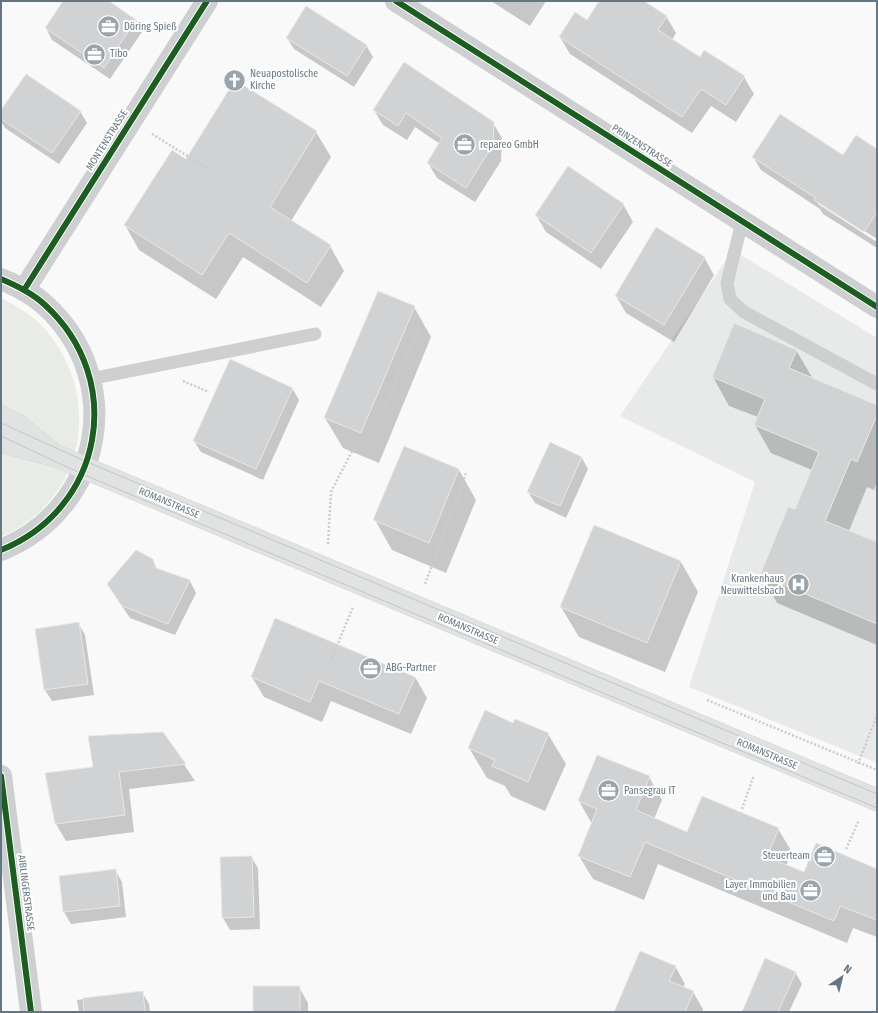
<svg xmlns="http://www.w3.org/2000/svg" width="878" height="1013" font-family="'Fira Sans Condensed',sans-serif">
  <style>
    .built { fill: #e8e9e9 }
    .green { fill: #e8ebe6 }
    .shadow { fill: #0003 }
    .building { fill: #d0d2d3; stroke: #e8e8e8 }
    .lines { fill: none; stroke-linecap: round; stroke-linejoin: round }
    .secondary-casing { stroke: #d5d6d7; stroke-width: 23 }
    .path { stroke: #cbcccd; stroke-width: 2.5; stroke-dasharray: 2 2; stroke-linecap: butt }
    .lane { stroke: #cecfd0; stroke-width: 13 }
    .street { stroke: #cecfd0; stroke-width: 22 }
    .secondary { stroke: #e1e2e2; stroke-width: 22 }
    .tram { stroke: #c3c5c6; stroke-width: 1 }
    .cycleway-casing { stroke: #fff; stroke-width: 8 }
    .cycleway { stroke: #1b5e20; stroke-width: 6 }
    .labels { text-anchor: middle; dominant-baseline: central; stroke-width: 4; stroke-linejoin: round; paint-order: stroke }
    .poi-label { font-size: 10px; fill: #657683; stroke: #fff; text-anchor: start }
    .street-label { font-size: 10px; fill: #657683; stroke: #fff }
  </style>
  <rect width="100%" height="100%" fill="#f9f9f9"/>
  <path class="built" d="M733,250L877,338V763L689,687L755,482L620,416Z"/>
  <path class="green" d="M1,298C15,305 29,313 41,325C89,374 94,458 43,508C31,521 17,529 1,537Z"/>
  <g class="shadow">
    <path d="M64,1H107L136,20L142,32L110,79L52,40L46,28Z"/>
    <path d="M491,1H546L530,26Z"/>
    <path d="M600,1H642L666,16L676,33L672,40L700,58L744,77L754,94L736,122L711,106L692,133L570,54L560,37L588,21Z"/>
    <path d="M287,38L366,45L373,57L354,87L294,49Z"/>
    <path d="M404,64L493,123L502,138L501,161L475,202L437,178L428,163L440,144L415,127L407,140L383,125L374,110Z"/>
    <path d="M235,82L316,132L331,157L291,221L330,246L344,271L321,307L243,257L216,299L139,250L125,225L186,161Z"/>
    <path d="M80,111L87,123L59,164L5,128L1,121V112Z"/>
    <path d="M877,150V239L818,201V204L877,242V248L823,214L820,209L761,170L753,157L843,156Z"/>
    <path d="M623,204L633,222L601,269L546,232L536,215Z"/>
    <path d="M704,257L714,275L674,342L626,313L616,296Z"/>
    <path d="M414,307L431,337L379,463L343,448L325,418Z"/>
    <path d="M796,350L813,379L877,406V481L874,490L867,487L849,531L877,543V645L777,603L761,575L795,511L812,470L771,453L755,425L758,417L729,406L713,377Z"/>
    <path d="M292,388L299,400L263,480L201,452L194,441Z"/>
    <path d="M550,444L582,458L588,469L566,518L535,503L528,492Z"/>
    <path d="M459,470L476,500L446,573L392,550L375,520Z"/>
    <path d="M152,559L158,570L190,581L196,593L175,635L130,618L115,596Z"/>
    <path d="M681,562L698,592L665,672L579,637L561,607Z"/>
    <path d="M78,623L85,635L94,695L52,701L45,690Z"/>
    <path d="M252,677H415L427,698L411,734L331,701L322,722L264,697Z"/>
    <path d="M514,724L548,734L566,764L545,811L511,796L505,786L487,778L469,748Z"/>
    <path d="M163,733L195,781L129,789L134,832L66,841L56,824L94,768Z"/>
    <path d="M649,777L662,800L654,819L687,834L778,829L792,852L786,866L804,873L877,872V937L853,928L847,943L658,864L644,900L593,879L579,856L592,824L579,801Z"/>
    <path d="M251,857L258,868L260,929L230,930L223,918Z"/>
    <path d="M115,870L122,882L126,917L71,924L64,912L60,877Z"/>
    <path d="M675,966L685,984L683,988L693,992L703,1009L702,1012H615Z"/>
    <path d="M795,972L802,984L789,1012H743Z"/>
    <path d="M299,987L308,1003V1012H254Z"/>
    <path d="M142,992L149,1004L150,1012H79L77,1000Z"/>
  </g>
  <g class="building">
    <path d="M63,1H109L136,20L104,68L45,28Z"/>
    <path d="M599,1H644L667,16L658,30L700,57L704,50L745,76L726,105L701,89L682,117L559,37L575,12L587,20Z"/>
    <path d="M306,6L367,45L347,76L286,38Z"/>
    <path d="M404,62L494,122L493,145L466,188L427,163L442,138L406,113L398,126L373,110Z"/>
    <path d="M26,74L81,111L52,153L1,119V110Z"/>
    <path d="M235,80L317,131L270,207L331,245L307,283L229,233L202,275L124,225L172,150L186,159Z"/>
    <path d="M780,114L843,155L856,135L877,149V212L864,232L814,200L816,198L752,157Z"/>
    <path d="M568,166L624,204L591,253L535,215Z"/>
    <path d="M656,227L705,257L664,325L615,296Z"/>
    <path d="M378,291L415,306L361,433L324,418Z"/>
    <path d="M734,323L797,350L789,368L877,405V415L857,462L851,459L825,521L877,542V624L760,575L788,507L795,509L819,452L754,425L765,399L712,377Z"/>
    <path d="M230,359L293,388L256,469L193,441Z"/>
    <path d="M550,442L582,457L560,506L527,492Z"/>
    <path d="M404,446L459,469L429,543L373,520Z"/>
    <path d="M594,525L681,561L647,643L560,607Z"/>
    <path d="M136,550L153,559L156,568L190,580L168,624L122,606L107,584Z"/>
    <path d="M275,618L415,677L399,714L319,681L310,702L251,677Z"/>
    <path d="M79,622L88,684L44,690L35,629Z"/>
    <path d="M485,710L513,723L515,719L549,733L528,782L492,766L495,760L468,748Z"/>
    <path d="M163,732L186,764L119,772L125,815L55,824L45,773L93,767L88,736Z"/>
    <path d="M597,755L650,776L636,810L687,832L702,796L779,828L767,857L804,872L816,843L877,869V920L840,906L834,921L645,842L630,877L578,856L597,809L578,801Z"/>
    <path d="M252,856L254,917L222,918L220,857Z"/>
    <path d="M116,869L120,906L63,912L59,876Z"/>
    <path d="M640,951L676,966L669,981L694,991L685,1012H614Z"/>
    <path d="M765,958L796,972L778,1012H742Z"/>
    <rect x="253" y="986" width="47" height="26"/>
    <path d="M143,991L145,1012H84L83,998Z"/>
  </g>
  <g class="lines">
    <defs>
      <g id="secondary">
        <path d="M1,417L17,425L48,450"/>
        <path d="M1,441L59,457L85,468L877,800"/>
      </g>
    </defs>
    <use href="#secondary" class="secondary-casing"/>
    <g class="path">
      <path d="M152,134L210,170"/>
      <path d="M183,381L209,392"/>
      <path d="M328,544L331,492L351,453L376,427L418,330"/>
      <path d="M425,584L466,473"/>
      <path d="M329,665L353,607"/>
      <path d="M707,700L877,770"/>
      <path d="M858,764L877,715"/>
      <path d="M742,809L754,775"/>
      <path d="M846,849L859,820"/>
    </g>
    <g class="lane">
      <path d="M742,222L727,283L730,299L744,312L877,384"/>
      <path d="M90,379L315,334"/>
    </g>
    <g class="street">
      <path d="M396,1L877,307"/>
      <path d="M1,279C17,286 32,293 45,305C127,380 103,509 1,550"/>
      <path d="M24,290L207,1"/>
      <path d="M1,776L31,1012"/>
    </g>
    <use href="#secondary" class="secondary"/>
    <g class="tram">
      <path d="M1,423L87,462L877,794"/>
      <path d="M1,436L82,474L877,808"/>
    </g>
    <defs>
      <g id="cycleway">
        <path d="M396,1L877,307"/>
        <path d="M1,279C17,286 32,293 45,305C127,380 103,509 1,550"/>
        <path d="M24,290L207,1"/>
        <path d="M1,776L31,1012"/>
      </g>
    </defs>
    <use href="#cycleway" class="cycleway-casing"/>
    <use href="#cycleway" class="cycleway"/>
  </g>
  <defs>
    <symbol id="office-disc" viewBox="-11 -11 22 22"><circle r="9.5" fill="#99a4ac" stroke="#fff"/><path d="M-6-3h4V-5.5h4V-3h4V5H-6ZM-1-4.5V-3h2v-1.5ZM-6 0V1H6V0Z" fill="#fff"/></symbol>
    <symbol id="church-disc" viewBox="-11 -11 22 22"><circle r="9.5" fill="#99a4ac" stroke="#fff"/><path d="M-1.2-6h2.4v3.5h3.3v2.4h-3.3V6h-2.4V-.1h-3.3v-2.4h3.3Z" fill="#fff"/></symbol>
    <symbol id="hospital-disc" viewBox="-11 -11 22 22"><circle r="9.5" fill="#99a4ac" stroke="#fff"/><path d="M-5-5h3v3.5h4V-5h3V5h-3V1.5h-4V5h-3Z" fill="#fff"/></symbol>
  </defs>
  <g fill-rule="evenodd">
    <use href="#office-disc" x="96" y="14" width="25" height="25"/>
    <use href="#office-disc" x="82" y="42" width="25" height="25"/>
    <use href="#church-disc" x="222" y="68" width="25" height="25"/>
    <use href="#office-disc" x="452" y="132" width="25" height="25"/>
    <use href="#hospital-disc" x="786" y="572" width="25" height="25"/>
    <use href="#office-disc" x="358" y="656" width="25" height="25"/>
    <use href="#office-disc" x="596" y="778" width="25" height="25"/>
    <use href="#office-disc" x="812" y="844" width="25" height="25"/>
    <use href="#office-disc" x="798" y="878" width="25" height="25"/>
  </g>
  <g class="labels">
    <g class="poi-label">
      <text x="124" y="27">Döring Spieß</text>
      <text x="110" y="54">Tibo</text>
      <text x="250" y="74">Neuapostolische<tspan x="250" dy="12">Kirche</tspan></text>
      <text x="480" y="145">repareo GmbH</text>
      <text x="784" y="579" text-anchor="end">Krankenhaus<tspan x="784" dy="12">Neuwittelsbach</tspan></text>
      <text x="386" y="668">ABG-Partner</text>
      <text x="624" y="791">Pansegrau IT</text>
      <text x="810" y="856" text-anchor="end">Steuerteam</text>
      <text x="796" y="885" text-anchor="end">Layer Immobilien<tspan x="796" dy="12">und Bau</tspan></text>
    </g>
    <g class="street-label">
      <text transform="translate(107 140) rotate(-58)">MONTENSTRASSE</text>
      <text transform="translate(642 146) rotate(33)">PRINZENSTRASSE</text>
      <text transform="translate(169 503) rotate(23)">ROMANSTRASSE</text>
      <text transform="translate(468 629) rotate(23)">ROMANSTRASSE</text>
      <text transform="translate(767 754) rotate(23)">ROMANSTRASSE</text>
      <text transform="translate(26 893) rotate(83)">AIBLINGERSTRASSE</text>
    </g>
  </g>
  <rect width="878" height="1013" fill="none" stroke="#657683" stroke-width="4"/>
  <g transform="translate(842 977) rotate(35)" stroke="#ffffff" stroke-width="3" paint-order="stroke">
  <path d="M0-3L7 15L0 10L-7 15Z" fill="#657683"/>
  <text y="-6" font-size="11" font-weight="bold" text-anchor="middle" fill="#657683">N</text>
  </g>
</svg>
